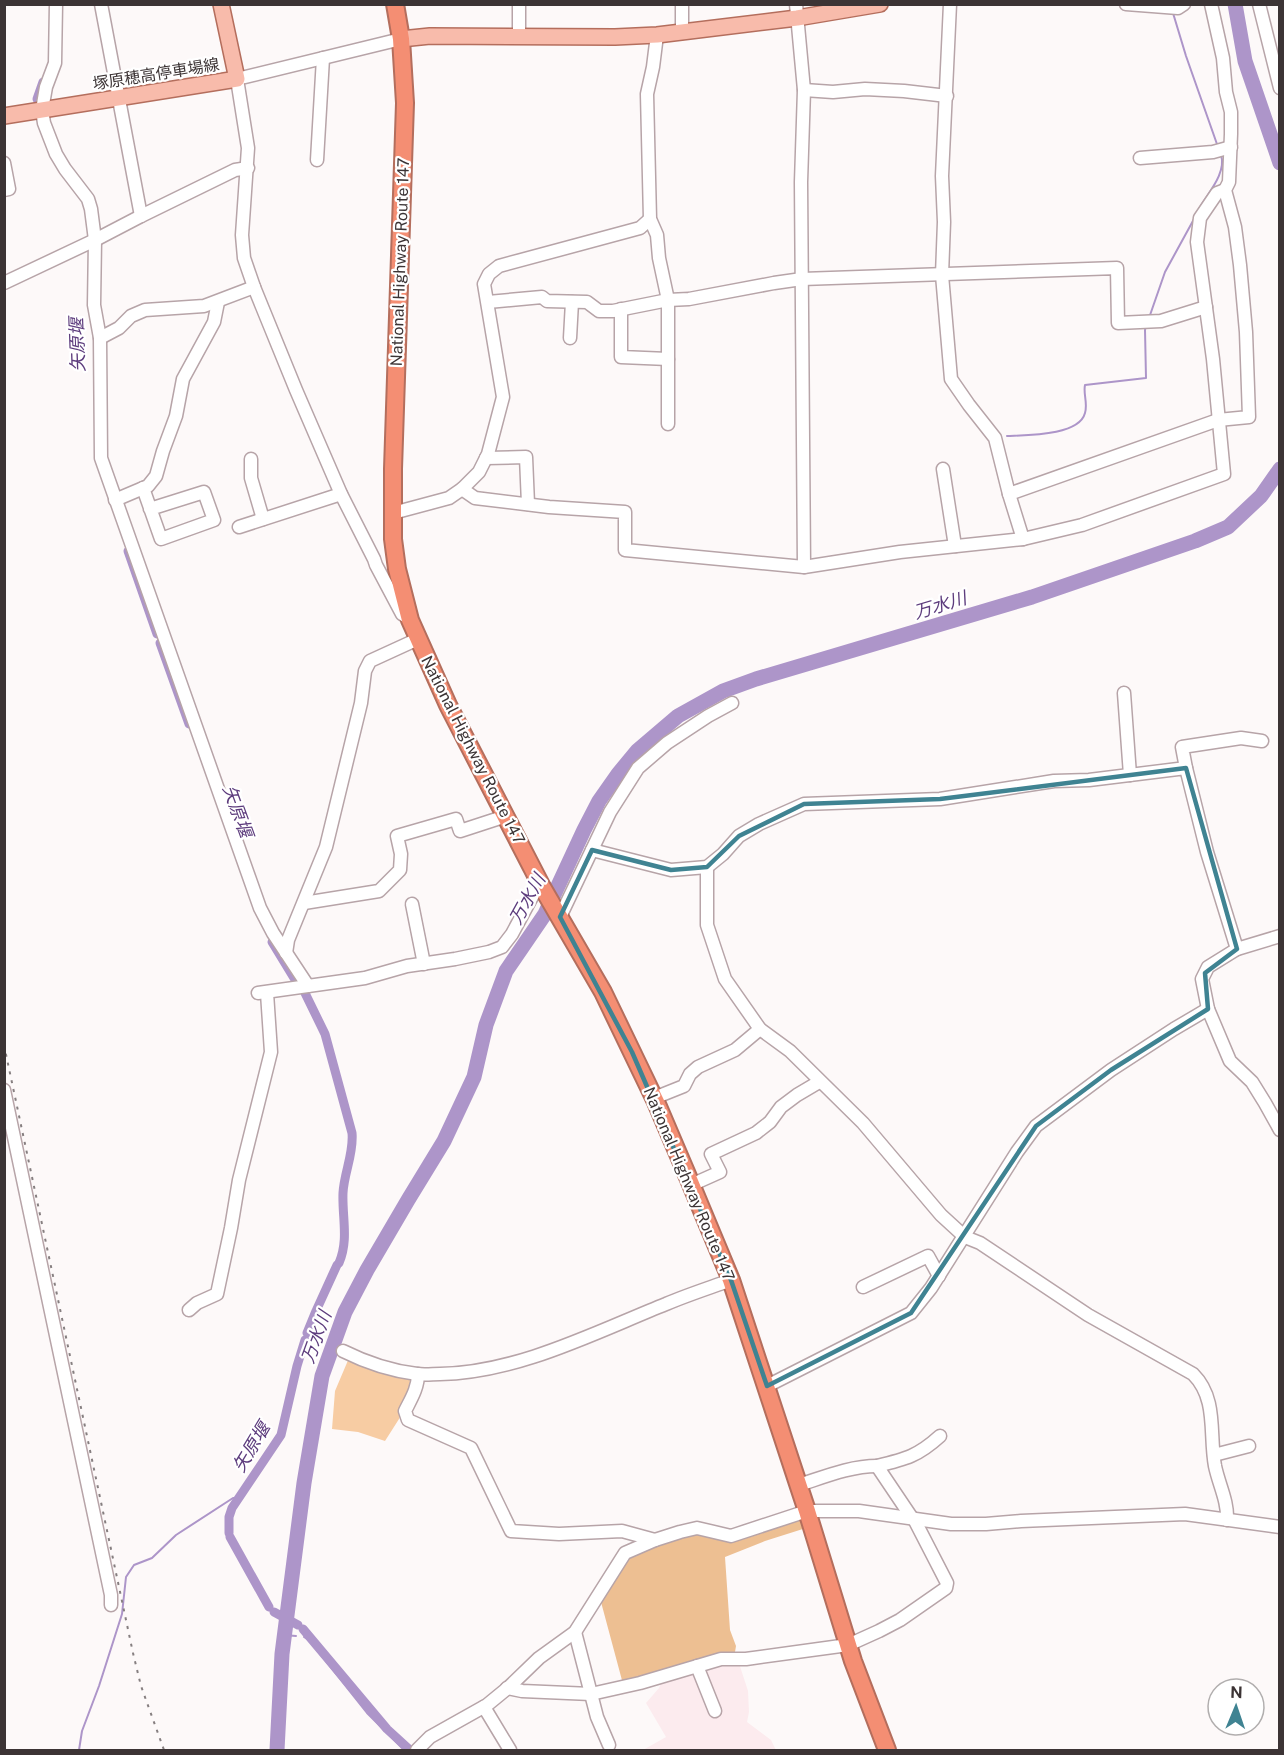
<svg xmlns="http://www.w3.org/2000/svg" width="1284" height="1755" font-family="'Public Sans','Noto Sans JP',sans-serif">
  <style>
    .built { fill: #fcebee }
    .green { fill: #f7cca3 }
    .forest { fill: #edbf92 }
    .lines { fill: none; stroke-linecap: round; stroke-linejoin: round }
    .stream { stroke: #ad95c9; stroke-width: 2 }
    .canal { stroke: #ad95c9; stroke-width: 9 }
    .river { stroke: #ad95c9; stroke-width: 15 }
    .minor-casing { stroke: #b7a4a8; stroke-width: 15 }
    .major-casing { stroke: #b46e5d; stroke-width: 18 }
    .highway-casing { stroke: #b46e5d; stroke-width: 20 }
    .minor { stroke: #fff; stroke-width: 12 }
    .major { stroke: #f8bbab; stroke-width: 15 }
    .highway { stroke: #f48e73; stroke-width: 16 }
    .rail { stroke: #867f80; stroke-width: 2; stroke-dasharray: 3 6; stroke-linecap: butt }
    .marked { fill: none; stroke: #3f8392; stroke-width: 4.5; stroke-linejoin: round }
    .labels { text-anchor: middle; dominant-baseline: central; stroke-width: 4.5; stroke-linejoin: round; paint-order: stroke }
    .street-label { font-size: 16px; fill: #3c3435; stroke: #fff }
    .water-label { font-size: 18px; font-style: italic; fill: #5d3c7d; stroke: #fff }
  </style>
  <rect width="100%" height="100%" fill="#fdf9f9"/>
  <path class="built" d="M737,1657L748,1691L749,1712L747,1722L771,1740L776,1750H643L666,1737L646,1703L659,1688L662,1680Z"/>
  <path class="green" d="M349,1358L415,1379L399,1419L385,1441L358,1432L332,1429L335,1391Z"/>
  <path class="forest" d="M802,1517L806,1528L765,1541L725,1557L730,1630L736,1646L735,1652L623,1684L601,1602L629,1556L656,1543L698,1531L733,1539Z"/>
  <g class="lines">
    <g class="stream">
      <path d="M1173,13L1186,56L1218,147"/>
      <path d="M1199,209C1207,194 1227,173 1221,155"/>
      <path d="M1149,318L1165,272L1194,219"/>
      <path d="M1007,436C1026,435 1079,436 1085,413C1088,403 1083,394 1085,385L1146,378L1145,330L1146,326"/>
      <path d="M284,1635L296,1636"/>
      <path d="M304,1637L309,1640L367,1713L404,1750"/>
      <path d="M79,1750L82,1731L99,1686L122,1614L126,1577L134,1565L152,1558L176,1535L233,1498H240"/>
    </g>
    <g class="canal">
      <path d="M37,99L43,82"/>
      <path d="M128,551L157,634"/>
      <path d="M160,643L189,724"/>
      <path d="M272,942L297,983"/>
      <path d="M305,993L325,1034L352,1133C354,1153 344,1173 343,1193C342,1217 349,1240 339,1263"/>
      <path d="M307,1333L316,1311L337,1265"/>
      <path d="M229,1533V1517L232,1508L281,1435L297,1366L305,1340"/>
      <path d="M230,1537L269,1607"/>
      <path d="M274,1612L298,1625"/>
      <path d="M303,1629L387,1729L410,1750"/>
    </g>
    <g class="river">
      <path d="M1235,4L1245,61L1280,163"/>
      <path d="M277,1750L282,1654L304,1483L322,1376L345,1312L367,1270L408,1200L444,1141L474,1077L486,1025L506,971L545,914L584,830L599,801L618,774L637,751L678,716L723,691L756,679L1032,597L1195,541L1228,527L1261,496L1280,469"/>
    </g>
    <defs>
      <g id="minor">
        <path d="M56,4L55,63L46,87L42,110L44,123L56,154L65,169L88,199L91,209L95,240L94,305L100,338L101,458L260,908L273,933L308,986"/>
        <path d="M101,4L141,216"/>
        <path d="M519,4V36"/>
        <path d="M796,4L804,90L801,182L804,567"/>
        <path d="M950,4L942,176L944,222L942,275L951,379L969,405L995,438L1009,494L1023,539"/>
        <path d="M1126,4L1178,8L1184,4"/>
        <path d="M1259,4L1280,88"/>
        <path d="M682,33V4"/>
        <path d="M657,35L653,67L647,94L650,219L657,235L659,258L668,300V424"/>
        <path d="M401,39L237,79L248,148L242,235L244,258L254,287L296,390L341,494L374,559L376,565L402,614L408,618"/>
        <path d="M804,90L833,92L865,89L904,91L947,96"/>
        <path d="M1140,158L1213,152L1231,147"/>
        <path d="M317,160L323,58"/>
        <path d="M4,163L9,189L4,190"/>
        <path d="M4,283L95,240L141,216L235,170L248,168"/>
        <path d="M488,302L542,297L547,301L587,302L599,311H613L668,300L689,299L774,283L802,279L1117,268L1118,323L1161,321L1206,307"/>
        <path d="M621,309V357L668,359"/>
        <path d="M100,338L119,328L131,316L145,310L204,306L254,287"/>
        <path d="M570,338L572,302"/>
        <path d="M486,458L526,457L528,504"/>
        <path d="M251,459V478L263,519"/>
        <path d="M943,469L955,546"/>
        <path d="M143,488L161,539L214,520L204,492L150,509"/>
        <path d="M462,489L475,498L549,507L625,512V550L804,567L900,552L1023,539L1082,525L1224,474L1213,359L1197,242L1200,218L1217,193L1225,190"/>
        <path d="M1009,494L1218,420L1249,417L1246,332L1240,265L1235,227L1225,190L1229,182L1231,134V112L1226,92L1223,58L1211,4"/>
        <path d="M115,500L148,486L156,476L163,451L176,416L183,379L214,322L218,302"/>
        <path d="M393,513L449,498L462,489L479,472L488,454L503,397L484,284L489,274L499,266L640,228L650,219"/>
        <path d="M239,527L341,494"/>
        <path d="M1124,693L1130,775"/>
        <path d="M1186,768L1182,747L1241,738L1262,741"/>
        <path d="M592,850L671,870L707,867L723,854L739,836L759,824L804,804L940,799L1054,781L1089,780L1186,768L1207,852L1237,949"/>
        <path d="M707,867V925L725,979L760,1029L790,1051L863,1123L941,1215L965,1237L980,1243L1088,1315L1193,1374C1218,1399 1209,1434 1215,1466C1219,1485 1228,1501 1227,1520"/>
        <path d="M304,903L379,891L400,870L401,854L397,836L456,819L460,831L506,816"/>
        <path d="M412,904L424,964"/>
        <path d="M560,917L610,812L638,768L667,743L708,716L732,703"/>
        <path d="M1280,936L1237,949L1208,967L1202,979L1208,1009L1230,1061L1252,1082L1265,1103L1280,1130"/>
        <path d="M286,953L288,940L326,847L361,703L365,671L370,661L418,639"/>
        <path d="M258,993L365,978L407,966L455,959L489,952L502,947L512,934L540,882"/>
        <path d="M4,1090L111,1595V1605"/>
        <path d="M654,1098L684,1086L690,1074L698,1067L735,1050L760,1029"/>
        <path d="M691,1185L720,1172L711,1154L756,1133L770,1122L781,1107L797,1095L819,1082"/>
        <path d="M863,1287L928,1256L939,1276"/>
        <path d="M189,1310L197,1303L217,1294L231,1228L239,1180L271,1052L267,993"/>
        <path d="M343,1351C365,1362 392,1371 417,1374C424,1375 433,1374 440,1374C517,1373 596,1332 666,1304C687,1295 709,1288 731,1280"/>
        <path d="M418,1374C418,1388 411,1399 405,1411L408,1420L471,1448L511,1531L559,1534L622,1531L655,1540"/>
        <path d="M767,1386L911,1313L931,1288L1017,1152L1036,1126L1111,1070L1174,1029L1208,1009"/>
        <path d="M1214,1455L1249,1446"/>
        <path d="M799,1485C824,1477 850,1466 877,1466"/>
        <path d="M912,1518L877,1466C906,1459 918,1456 940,1436"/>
        <path d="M575,1632L597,1717L609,1745"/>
        <path d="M697,1666L715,1711"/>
        <path d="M507,1688L522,1691L591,1694L640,1683L721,1659H746L848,1645L879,1631L900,1620L946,1588L947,1583L914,1519"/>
        <path d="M484,1707L510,1750"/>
        <path d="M417,1750L430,1737L487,1705L509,1687L539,1658L575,1632L625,1553L655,1540L680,1532L697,1528L731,1536L807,1511H859L951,1524H986L1021,1521L1185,1514L1280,1527"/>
      </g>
      <g id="major">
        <path d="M401,39L430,36L615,37L657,35L797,18L880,4"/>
        <path d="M4,116L237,79L221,4"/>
      </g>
      <path id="highway" d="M395,4L401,39L405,103L393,469V539L397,569L410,620L448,705L542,887L603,992L656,1102L688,1177L731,1280L807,1511L853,1661L887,1750"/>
    </defs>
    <use href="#minor" class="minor-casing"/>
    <use href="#major" class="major-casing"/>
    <use href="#highway" class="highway-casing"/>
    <use href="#minor" class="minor"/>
    <use href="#major" class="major"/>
    <use href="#highway" class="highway"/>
    <path class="rail" d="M4,1045L133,1653L141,1686L164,1750"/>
  </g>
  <path class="marked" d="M1186,768L1237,949L1205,973L1208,1009L1111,1070L1036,1126L911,1313L767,1386L731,1280L632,1052L560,917L592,850L671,870L707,867L739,836L804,804L940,799Z"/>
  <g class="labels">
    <g class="street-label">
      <text transform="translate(156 74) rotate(-9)">塚原穂高停車場線</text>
      <text transform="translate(400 262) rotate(-88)">National Highway Route 147</text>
      <text transform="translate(473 750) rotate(63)">National Highway Route 147</text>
      <text transform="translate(689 1184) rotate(67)">National Highway Route 147</text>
    </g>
    <g class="water-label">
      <text transform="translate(77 345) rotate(-92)">矢原堰</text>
      <text transform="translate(940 605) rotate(-17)">万水川</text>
      <text transform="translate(238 811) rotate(70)">矢原堰</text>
      <text transform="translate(527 899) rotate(-61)">万水川</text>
      <text transform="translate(316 1337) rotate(-70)">万水川</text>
      <text transform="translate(251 1447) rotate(-59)">矢原堰</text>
    </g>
  </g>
  <rect width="1284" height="1755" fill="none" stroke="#3c3435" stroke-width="12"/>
  <g transform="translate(1236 1707) rotate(2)"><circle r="28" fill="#ffffff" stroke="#b1aeae" stroke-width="1.5"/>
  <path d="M0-4.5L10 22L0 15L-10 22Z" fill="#3f8392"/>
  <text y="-9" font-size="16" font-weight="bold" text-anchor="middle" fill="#3c3435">N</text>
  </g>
</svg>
